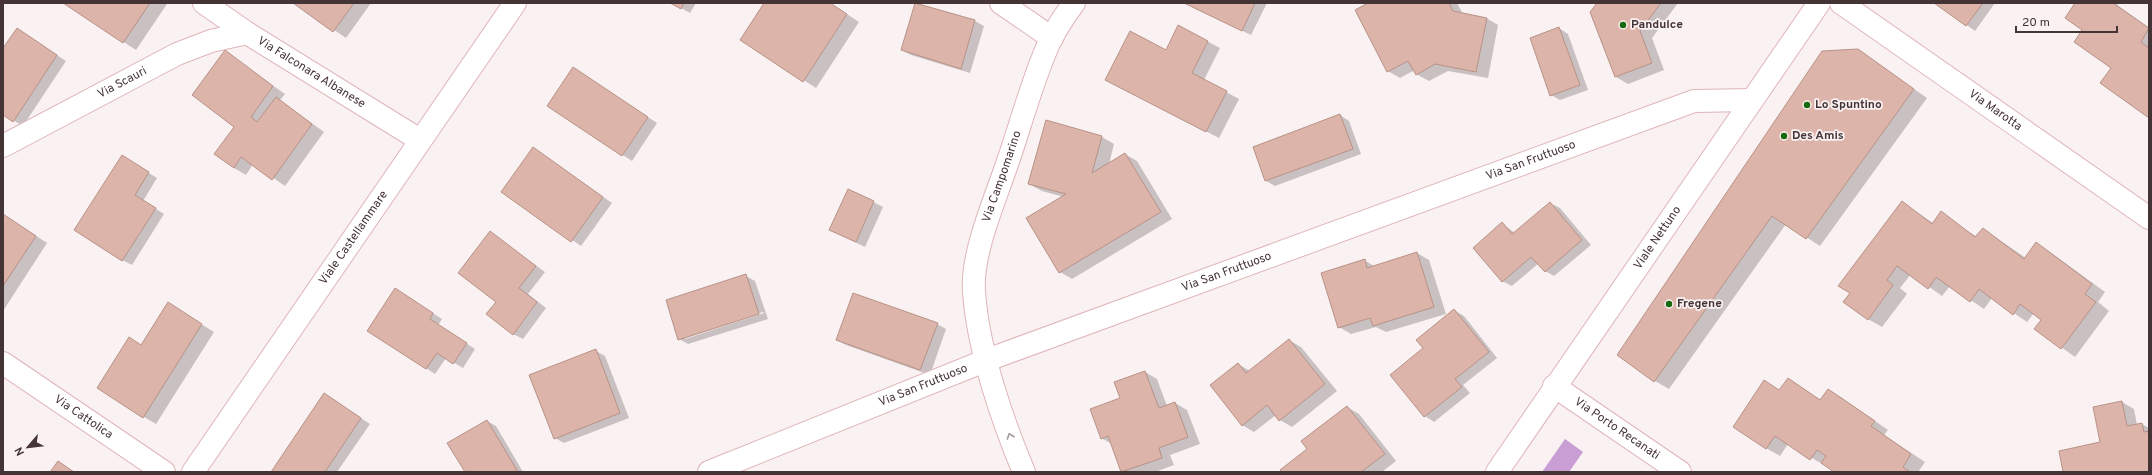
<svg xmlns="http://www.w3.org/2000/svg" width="2152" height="475" font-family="Overpass,sans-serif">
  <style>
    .water { fill: #c89ed5 }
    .shadow { fill: #0003; fill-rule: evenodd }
    .building { fill: #dcb4a9; stroke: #b89287 }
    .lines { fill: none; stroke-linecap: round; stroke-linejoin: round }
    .street-casing { stroke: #dfb5ba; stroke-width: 24 }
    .street { stroke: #fff; stroke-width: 22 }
    .oneway { stroke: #a29a9a }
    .poi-dot { fill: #17690d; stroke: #faf1f2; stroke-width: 1.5 }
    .labels { text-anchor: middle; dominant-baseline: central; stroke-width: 3.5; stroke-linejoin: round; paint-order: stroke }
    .poi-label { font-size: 12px; font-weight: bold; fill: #453436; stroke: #faf1f2; text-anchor: start }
    .street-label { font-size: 12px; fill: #453436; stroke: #faf1f2 }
  </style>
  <rect width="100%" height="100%" fill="#faf1f2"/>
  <path class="water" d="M1565,439L1583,452L1569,472H1542Z"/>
  <g class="shadow">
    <path d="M64,3H166L167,4L136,50Z"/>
    <path d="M294,3H371L346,38Z"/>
    <path d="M672,3H696L690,13Z"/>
    <path d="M766,3H830L859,22L816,88L741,40Z"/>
    <path d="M916,3L975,21L984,26L970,73L911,55L902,50Z"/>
    <path d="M1185,3H1267L1251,35Z"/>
    <path d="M1370,3H1457L1463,14L1486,18L1498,25L1488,78L1448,71L1429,81L1416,74L1415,70L1400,78L1388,71Z"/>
    <path d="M1598,3H1678L1652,38L1664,70L1628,84L1616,77L1591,12Z"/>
    <path d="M1936,3H1995L1975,31Z"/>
    <path d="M2077,3H2119L2117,5L2149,28V116L2084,30Z"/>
    <path d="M1178,26L1220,48L1204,80L1239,99L1219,138L1119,86L1166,51Z"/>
    <path d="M1559,28L1568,34L1588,90L1560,100L1551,95Z"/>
    <path d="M17,29L66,61L23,126L3,114V50Z"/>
    <path d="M1858,50L1927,98L1820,246L1786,224L1669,389L1655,381L1618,354Z"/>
    <path d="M225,52L285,94L280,100L324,132L285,186L253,164L246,175L234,168L235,126Z"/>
    <path d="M573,68L657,123L632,161L548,106Z"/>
    <path d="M1340,115L1349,121L1361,154L1275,186L1266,181L1254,147Z"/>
    <path d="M1046,122L1102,137L1114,144L1109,164L1125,154L1137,161L1172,219L1072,279L1060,272L1064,197L1042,191L1029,184Z"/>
    <path d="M533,148L612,203L581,246L502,191Z"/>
    <path d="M131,162L157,178L143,201L164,214L132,265L122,260Z"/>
    <path d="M849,190L883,207L865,247L830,230Z"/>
    <path d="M1902,202L1933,223L1941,213L1977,237L1983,229L2026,258L2037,244L2050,252L2105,292L2098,302L2109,311L2075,357L2036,329L2043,319L2034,313L2027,322L1992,298L1984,309L1950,286L1942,296L1911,274L1900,288L1907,294L1882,327L1868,319L1851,293Z"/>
    <path d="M1550,203L1560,208L1591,245L1554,276L1545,271L1539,263L1512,286L1502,281L1503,224L1515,233Z"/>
    <path d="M3,214L47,243L3,311Z"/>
    <path d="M490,232L545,272L528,294L546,308L523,339L513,334L498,302Z"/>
    <path d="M1417,253L1429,260L1446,314L1386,332L1376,327L1351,334L1339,327L1364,260L1374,266Z"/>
    <path d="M746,276L755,281L768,319L688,344L679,339ZM763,312L764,313L685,339V337Z"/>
    <path d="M405,295L442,319L438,325L475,349L463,368L446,358L435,374L426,368Z"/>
    <path d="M180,311L214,332L156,424L144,417Z"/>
    <path d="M1455,311L1464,316L1497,358L1463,385L1470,393L1434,422L1425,416L1392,375L1424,348Z"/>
    <path d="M937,324L946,329L930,375L846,345L837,340Z"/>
    <path d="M1289,340L1301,347L1337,391L1292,427L1280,420L1276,415L1254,432L1242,425L1238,364L1250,371Z"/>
    <path d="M596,351L605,356L629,418L564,443L555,438Z"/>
    <path d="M1145,372L1157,379L1167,406L1175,403L1187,410L1200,444L1170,455L1174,465L1155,472H1123L1112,444L1101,438L1121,398Z"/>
    <path d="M1788,379L1821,400L1828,390L1842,398L1888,430L1884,435L1925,462L1918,472H1836L1788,444L1780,456L1766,448L1780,391Z"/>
    <path d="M333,400L370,424L337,472H273Z"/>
    <path d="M2122,402L2134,409L2137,425L2142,424L2149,428V472H2064L2101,443Z"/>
    <path d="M1347,407L1359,414L1396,461L1382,472H1283L1308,450Z"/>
    <path d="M487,421L496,426L523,472H466Z"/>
  </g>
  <g class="building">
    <path d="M63,3H150L123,43Z"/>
    <path d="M293,3H354L333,32Z"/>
    <path d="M670,3H684L681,9Z"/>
    <path d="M764,3H830L847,14L803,82L740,40Z"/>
    <path d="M915,3L975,20L961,69L901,50Z"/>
    <path d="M1184,3H1255L1242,31Z"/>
    <path d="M1368,3H1449L1453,11L1487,18L1476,72L1435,64L1416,75L1408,61L1387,72L1355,10Z"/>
    <path d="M1597,3H1661L1640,31L1652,63L1615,77L1590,12Z"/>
    <path d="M1934,3H1983L1966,26Z"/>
    <path d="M2075,3H2113L2149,28L2141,42L2149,48V118L2100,83L2111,68L2074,42L2082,30L2065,18Z"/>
    <path d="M1178,25L1208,41L1192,73L1227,91L1206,132L1105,80L1130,31L1166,50Z"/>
    <path d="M1559,27L1580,85L1550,96L1530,38Z"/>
    <path d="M17,28L57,55L13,122L3,115V48Z"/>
    <path d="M1858,49L1914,89L1806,239L1772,216L1654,382L1617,355L1822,51Z"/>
    <path d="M225,50L273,86L251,117L257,122L276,97L312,124L272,180L241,157L234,168L214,154L234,127L192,95Z"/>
    <path d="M573,67L648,117L622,156L547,106Z"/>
    <path d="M1340,114L1353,149L1265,181L1253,147Z"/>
    <path d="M1046,120L1102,136L1092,173L1125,153L1161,212L1059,273L1026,218L1066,194L1028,184Z"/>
    <path d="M533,147L603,197L571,242L501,192Z"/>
    <path d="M122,155L149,172L135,195L156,208L122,261L74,230Z"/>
    <path d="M848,189L874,201L856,242L829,230Z"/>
    <path d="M1902,201L1932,224L1941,211L1975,237L1983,228L2024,259L2036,242L2092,284L2085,294L2096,302L2061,349L2034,329L2041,320L2020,304L2013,315L1979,289L1970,302L1936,277L1928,289L1897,266L1887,280L1893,285L1868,320L1843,302L1850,293L1838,286Z"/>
    <path d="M1550,202L1582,240L1545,272L1531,257L1502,282L1473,248L1502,222L1512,234Z"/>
    <path d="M3,214L36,236L3,286Z"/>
    <path d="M490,231L536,266L519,288L537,302L513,335L486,314L496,302L458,273Z"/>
    <path d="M1417,252L1434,307L1373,326L1370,318L1338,328L1321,273L1365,259L1367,268Z"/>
    <path d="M746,274L759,314L678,340L666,300Z"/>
    <path d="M395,288L433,313L430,319L467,343L453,364L437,353L426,369L367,331Z"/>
    <path d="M853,293L938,323L920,370L836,340Z"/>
    <path d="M168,302L202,324L143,418L97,388L129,337L141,345Z"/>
    <path d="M1454,309L1489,352L1455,379L1462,387L1424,417L1390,375L1423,348L1416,340Z"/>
    <path d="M1289,339L1325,384L1279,421L1267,405L1242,426L1210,385L1238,363L1246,373Z"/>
    <path d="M596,349L620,413L554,439L529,375Z"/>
    <path d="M1145,371L1159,408L1175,402L1188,437L1159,448L1162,458L1121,472L1108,436L1101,439L1090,409L1120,398L1114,382Z"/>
    <path d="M1788,378L1820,400L1828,389L1875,421L1871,426L1911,454L1903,467L1910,472H1834L1821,463L1826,456L1817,450L1810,460L1775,436L1766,449L1733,427L1764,380L1779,390Z"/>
    <path d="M324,393L361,418L325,472H271Z"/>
    <path d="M2122,401L2127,426L2142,423L2144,432L2149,431V472H2063L2059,451L2100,442L2093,407Z"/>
    <path d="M1347,406L1385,454L1361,472H1282L1280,470L1307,449L1301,441Z"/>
    <path d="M487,420L518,472H465L447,443Z"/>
    <path d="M58,461L74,472H50Z"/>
  </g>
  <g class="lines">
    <defs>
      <g id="street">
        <path id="s1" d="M204,3L247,33L420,140"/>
        <path d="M1001,3L1052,38"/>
        <path id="s2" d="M1841,3L2149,218"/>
        <path id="s3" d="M3,146L177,54L211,41L247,33"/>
        <path id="s4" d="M3,363L164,472"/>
        <path id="s5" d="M1554,386L1680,472"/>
        <path id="s6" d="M193,472L515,3"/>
        <path id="s7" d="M709,472L987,360L1694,101L1752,100"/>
        <path id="s8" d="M1024,472C1002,420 978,349 974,292C971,255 994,202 1006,167C1019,130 1029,92 1044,55C1051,36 1062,19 1074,3"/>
        <path id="s9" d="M1497,472L1819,3"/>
      </g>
    </defs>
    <use href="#street" class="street-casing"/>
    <use href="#street" class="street"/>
  </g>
  <defs><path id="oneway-chevron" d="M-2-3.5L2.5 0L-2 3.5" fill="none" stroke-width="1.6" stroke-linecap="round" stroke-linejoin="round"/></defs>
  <use class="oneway" href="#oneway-chevron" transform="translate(1010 436) rotate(-109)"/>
  <g class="poi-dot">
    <circle cx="1623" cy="25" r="4"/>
    <circle cx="1807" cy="105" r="4"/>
    <circle cx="1784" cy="136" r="4"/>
    <circle cx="1669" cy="304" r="4"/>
  </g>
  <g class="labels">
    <g class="poi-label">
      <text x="1631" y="25">Pandulce</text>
      <text x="1815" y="105">Lo Spuntino</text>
      <text x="1792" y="136">Des Amis</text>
      <text x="1677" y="304">Fregene</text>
    </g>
    <g class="street-label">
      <text stroke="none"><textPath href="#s1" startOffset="128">Via Falconara Albanese</textPath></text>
      <text stroke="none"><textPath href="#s3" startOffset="135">Via Scauri</textPath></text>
      <text stroke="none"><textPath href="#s2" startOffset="188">Via Marotta</textPath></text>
      <text stroke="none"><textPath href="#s7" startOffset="879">Via San Fruttuoso</textPath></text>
      <text stroke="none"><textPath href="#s8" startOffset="307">Via Campomarino</textPath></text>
      <text stroke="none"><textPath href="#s6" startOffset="284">Viale Castellammare</textPath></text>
      <text stroke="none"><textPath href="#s9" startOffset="284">Viale Nettuno</textPath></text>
      <text stroke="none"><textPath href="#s7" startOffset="555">Via San Fruttuoso</textPath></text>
      <text stroke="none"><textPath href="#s7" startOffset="231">Via San Fruttuoso</textPath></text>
      <text stroke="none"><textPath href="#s4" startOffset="97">Via Cattolica</textPath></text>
      <text stroke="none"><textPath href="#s5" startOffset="76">Via Porto Recanati</textPath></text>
    </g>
  </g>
  <rect width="2152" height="475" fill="none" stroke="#453436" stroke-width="8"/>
  <g transform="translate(28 447) rotate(242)" stroke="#faf1f2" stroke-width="3" paint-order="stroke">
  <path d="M0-3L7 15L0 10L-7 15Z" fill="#453436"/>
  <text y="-6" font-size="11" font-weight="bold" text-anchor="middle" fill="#453436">N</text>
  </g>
  <path d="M2016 26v6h101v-6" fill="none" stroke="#453436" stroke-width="2"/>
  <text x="2022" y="26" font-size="12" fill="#453436" stroke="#faf1f2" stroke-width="3" paint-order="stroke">20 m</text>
</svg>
